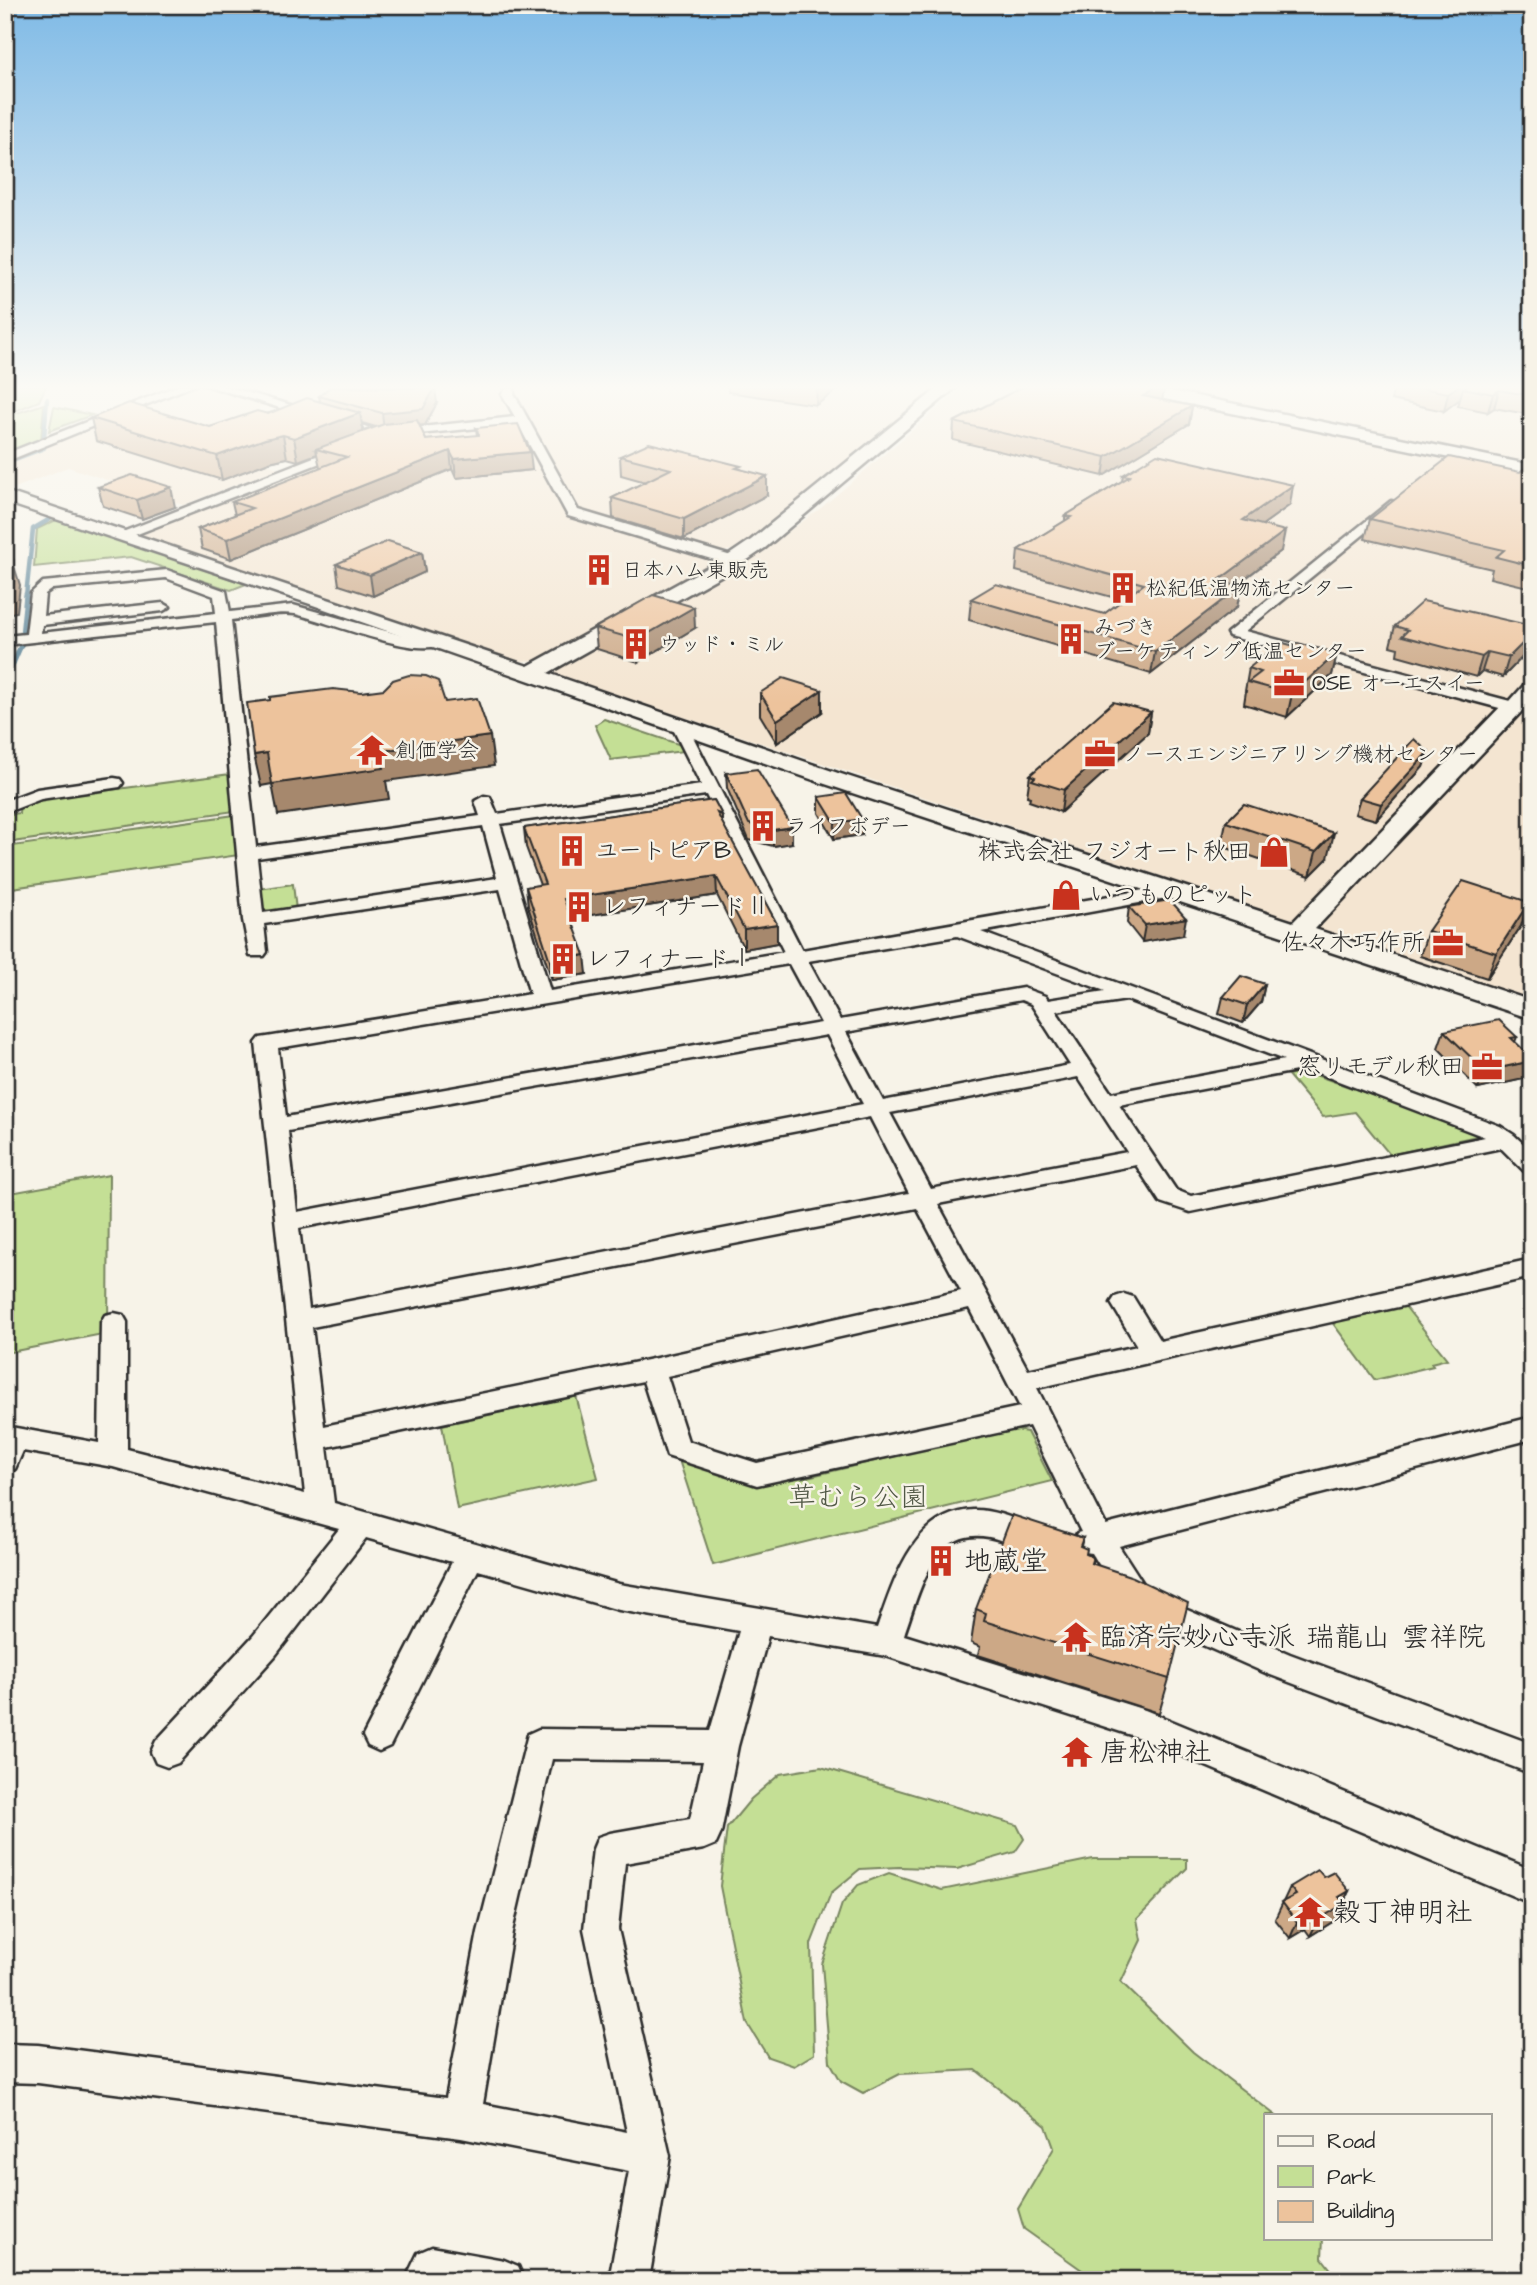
<svg xmlns="http://www.w3.org/2000/svg" width="1537" height="2285" font-family="'Architects Daughter','Klee One',sans-serif">
  <style>
    .built { fill: #f4e5d1 }
    .green { fill: #c4df95; stroke: #788560; stroke-width: 2 }
    .lines { fill: none; stroke-linecap: round; stroke-linejoin: round }
    .stream-far1 { stroke: #5f8699; stroke-width: 4.5 }
    .stream { stroke: #5f8699; stroke-width: 5 }
    .street-casing { stroke: #2b2b2b; stroke-width: 5 }
    .secondary-casing { stroke: #2b2b2b; stroke-width: 5 }
    .street { fill: #f7f3e8; fill-rule: evenodd }
    .secondary { fill: #f7f3e8; fill-rule: evenodd }
    .wall { fill: #cca886; stroke: #2b2b2b; stroke-width: 2; fill-rule: evenodd }
    .shaded-wall { fill: #a6886d; stroke: #2b2b2b; stroke-width: 2 }
    .building { fill: #edc39c; stroke: #2b2b2b; stroke-width: 2 }
    .labels { text-anchor: middle; dominant-baseline: central; stroke-width: 5; stroke-linejoin: round; paint-order: stroke }
    .far-poi-label { font-size: 21px; fill: #2b2b2b; stroke: #f7f3e8; text-anchor: start }
    .poi-label { font-size: 24px; fill: #2b2b2b; stroke: #f7f3e8; text-anchor: start }
    .near-park-label { font-size: 28px; fill: #515846; stroke: #f7f3e8 }
    .near-poi-label { font-size: 28px; fill: #2b2b2b; stroke: #f7f3e8; text-anchor: start }
  </style>
  <rect width="100%" height="100%" fill="#f7f3e8"/>
  <filter id="ink" filterUnits="userSpaceOnUse"><feTurbulence type="fractalNoise" baseFrequency=".0143" numOctaves="2"/><feDisplacementMap in="SourceGraphic" scale="14" xChannelSelector="R" yChannelSelector="G"/><feConvolveMatrix kernelMatrix="1 2 1 2 8 2 1 2 1" color-interpolation-filters="sRGB"/></filter>
  <g filter="url(#ink)">
    <g class="built">
      <path d="M300,384H397L497,390L511,416L504,420L383,433L279,400Z"/>
      <path d="M528,384H942L749,541L733,550L716,552L580,513L513,394L514,391Z"/>
      <path d="M967,384H1102L1532,474V1000L555,674L558,668L751,559L821,508Z"/>
      <path d="M1140,384H1501L1532,391V466Z"/>
      <path d="M192,387H211L269,404L187,440L279,468L183,505L68,467L5,492V461Z"/>
      <path d="M516,424L520,426L565,513L571,517L718,562L540,660L516,661L139,536V533L345,450L431,431Z"/>
    </g>
    <g class="green">
      <path d="M5,384H47L39,401L5,415Z"/>
      <path d="M44,404L41,442L5,456V417Z"/>
      <path d="M54,407L92,415L49,431Z"/>
      <path d="M58,519L246,584L231,590L131,557L34,567L37,529Z"/>
      <path d="M604,719L681,745L684,751L611,760L595,725Z"/>
      <path d="M231,774L235,811L5,843V815L19,813L20,805L42,799Z"/>
      <path d="M235,815L239,855L5,889V847Z"/>
      <path d="M293,884L296,910L276,913L262,909L259,889Z"/>
      <path d="M1304,1071L1466,1128L1477,1136L1390,1155L1355,1112L1323,1117L1288,1075Z"/>
      <path d="M109,1175L108,1333L5,1353V1194Z"/>
      <path d="M1404,1305L1447,1359L1431,1363L1433,1366L1375,1380L1332,1322Z"/>
      <path d="M576,1396L598,1478L457,1509L442,1425Z"/>
      <path d="M1010,1429L1027,1432L1052,1481L713,1565L679,1460L754,1484L807,1477Z"/>
      <path d="M821,1767L1017,1825L1024,1839L1015,1852L957,1869L899,1867L860,1869L831,1893L811,1944L814,2054L794,2066L768,2057L747,2023L720,1886L727,1828L751,1799L780,1774Z"/>
      <path d="M1093,1859H1187V1868L1137,1919L1141,1940L1121,1982L1193,2052L1275,2115H1266V2238H1323L1322,2258L1339,2280H1096L1024,2229L1018,2209L1054,2148L1046,2126L976,2070L900,2074L863,2093L841,2081L830,2062L822,1964L842,1904L858,1885L889,1873L942,1890Z"/>
    </g>
    <g class="lines">
      <g class="stream-far1">
        <path d="M44,437L47,399"/>
        <path d="M5,463L44,448"/>
        <path d="M26,596L33,529L50,519"/>
      </g>
      <g class="stream">
        <path d="M22,635L26,594"/>
        <path d="M5,682L22,643"/>
        <path d="M5,719L11,727L5,772"/>
      </g>
      <defs>
        <g id="street">
          <path d="M182,384H197L5,462V454Z"/>
          <path d="M202,384H218L388,433L393,430L515,417L502,394L506,389H514V394L578,510L738,558L740,561L738,564H728L568,516L518,424L389,437L384,440Z"/>
          <path d="M347,444L351,445V451L127,538H117L115,535Z"/>
          <path d="M1391,501L1396,502V508L1245,631L1510,701L1526,683L1532,681V696L1519,710H1507L1229,636L1227,633Z"/>
          <path d="M5,559L12,560V566L5,567Z"/>
          <path d="M167,570L226,591L230,612L293,605L411,638H437L444,642C424,662 324,620 295,614C276,611 250,618 231,620L256,847L480,816L475,801L484,796L490,797L497,814L701,785L671,725L679,720L687,725L802,950L1172,885L1179,887L1181,891L1172,897L981,932L1500,1126L1514,1135L1532,1152V1174L1524,1171L1501,1148L1190,1212L1160,1202L1136,1165L938,1204L1028,1370L1137,1346L1111,1303L1115,1297L1124,1294L1133,1297L1160,1341L1532,1259V1277L1037,1388L1106,1525L1532,1417V1439L1119,1546L1150,1594L1290,1654L1532,1744V1774L1268,1674L1128,1612L1092,1553L1077,1551L1073,1542L1077,1533L1081,1532L1029,1426L757,1485L667,1456L643,1381L327,1447L334,1503L619,1584L877,1628C894,1581 913,1513 973,1510C997,1509 1025,1524 1046,1531L1050,1540L1046,1549C1030,1554 1016,1545 1000,1540C935,1518 921,1588 904,1635L1145,1710L1532,1870V1904L1140,1738L886,1656L768,1636L738,1746L721,1833L716,1844L704,1849L625,1863L618,1929L670,2156L649,2280H609L629,2171L461,2138L38,2083L5,2082V2044L38,2045L446,2098L478,1932L528,1734L539,1729L710,1731L739,1631L619,1610L478,1570L390,1746L379,1751L368,1746L363,1736L452,1562L366,1538L275,1656L178,1763L167,1767L156,1763L151,1752L156,1741L253,1636L339,1529L113,1467L23,1451L15,1469L5,1472V1426L99,1443L101,1322L105,1315L114,1313L123,1315L127,1322V1449L305,1494L256,1043L260,1038L267,1037L530,994L500,889L264,924L267,952L264,956H250L243,920L216,622L5,645V636L26,634L31,593L43,582ZM166,578L214,596L216,613L41,633L42,625L163,611L170,607L163,603L43,616L45,594L52,589ZM706,795L784,952L550,991L500,824ZM483,826L497,878L263,913L257,858ZM957,936L1105,991L1048,1000L1045,996L1023,988L840,1020L808,961ZM789,964L821,1023L286,1117L278,1048ZM1021,1000L1031,1004L1070,1065L883,1101L846,1032ZM1127,1000L1284,1060L1111,1093L1056,1011ZM827,1035L863,1104L297,1212L288,1131ZM1307,1069L1485,1137L1191,1196L1176,1190L1119,1105ZM1078,1077L1127,1152L931,1189L890,1113ZM870,1117L909,1193L309,1309L299,1228ZM917,1208L961,1291L652,1359L324,1426L312,1327ZM969,1308L1020,1407L757,1463L688,1441L667,1376ZM552,1759L703,1761L690,1819L610,1833L598,1837L593,1849L584,1929L627,2132L483,2104L512,1932Z"/>
          <path d="M114,778L120,779L123,783L120,787L41,799L5,813V801L37,789Z"/>
          <path d="M432,2247L504,2260L518,2266L524,2280H405L418,2253Z"/>
        </g>
        <g id="secondary">
          <path d="M943,384H960L765,548L740,565L548,673L838,773L1293,922L1505,702H1521L1524,707L1521,712L1315,929L1532,1001V1019L822,783L310,604L5,502V491L528,666L726,557L751,540Z"/>
          <path d="M1108,384H1138L1532,465V475L1116,389Z"/>
        </g>
      </defs>
      <use href="#street" class="street-casing"/>
      <use href="#secondary" class="secondary-casing"/>
      <use href="#street" class="street"/>
      <use href="#secondary" class="secondary"/>
    </g>
    <g class="wall">
      <path d="M728,384H846L816,405L728,392Z"/>
      <path d="M1028,384H1192L1181,390L1164,387L1162,400L1192,406L1189,424L1103,476L953,440L954,422Z"/>
      <path d="M1395,384H1468V385L1532,384V415L1494,408L1488,412L1458,406L1460,399L1444,411L1391,400Z"/>
      <path d="M319,396L437,403L425,425H419L426,440L477,436L476,428L532,470L456,478L452,469L231,559L202,549L198,529L235,515L232,502L321,468L320,467L317,454L298,461L287,458L269,462L222,480L96,441L91,418L210,427L320,401ZM362,423L376,427L363,431Z"/>
      <path d="M620,456L741,469L767,495L684,539L613,518L612,498L646,482L621,475Z"/>
      <path d="M1532,462V588L1490,578L1492,569L1365,539L1370,519L1520,472Z"/>
      <path d="M1123,475L1290,505L1262,525L1281,551L1237,585L1241,586L1237,607L1151,674L969,620L971,599L1104,614L1123,600L1016,571L1018,550L1065,521V516L1122,481Z"/>
      <path d="M98,487L175,507L142,519L103,506Z"/>
      <path d="M422,552L425,572L373,596L339,585L336,564Z"/>
      <path d="M1395,626L1532,647L1503,677L1482,671L1476,677L1397,655L1398,648L1390,646Z"/>
      <path d="M595,628H695L638,662L597,649Z"/>
      <path d="M1294,646L1337,653L1332,675L1287,717L1244,704L1246,691H1245L1249,668Z"/>
      <path d="M760,693L822,712L777,743L760,715Z"/>
      <path d="M1151,712L1148,733L1061,812L1029,801L1030,797L1027,796L1030,775Z"/>
      <path d="M1428,752L1423,767L1376,820L1355,814L1360,798Z"/>
      <path d="M726,773L792,843L773,846L749,840L727,788Z"/>
      <path d="M819,797L862,835L834,839L819,813Z"/>
      <path d="M714,800L722,815V823L777,924V943L744,949L717,895L571,918L587,974L552,980L528,906L526,887L540,885L526,847L524,828Z"/>
      <path d="M1244,804L1328,858L1310,876L1221,846L1226,822Z"/>
      <path d="M1129,907L1183,935L1142,942L1127,923Z"/>
      <path d="M1521,926L1487,978L1420,956L1428,931Z"/>
      <path d="M1265,984L1261,1002L1243,1023L1219,1014L1223,997Z"/>
      <path d="M1444,1031L1517,1037L1515,1042L1532,1058V1069L1528,1078L1478,1089L1438,1048Z"/>
      <path d="M1083,1538L1081,1546L1086,1554L1093,1557L1092,1563L1169,1679L1159,1713L978,1655L980,1647L971,1643L976,1609Z"/>
      <path d="M1324,1877L1349,1891L1344,1902L1345,1903L1337,1919L1310,1936L1305,1929L1290,1938L1275,1919L1290,1887Z"/>
    </g>
    <g class="shaded-wall">
      <path d="M821,384H846L816,405L817,387Z"/>
      <path d="M1165,384L1162,401L1143,396Z"/>
      <path d="M1182,384H1192L1181,390Z"/>
      <path d="M1461,384H1468L1467,389L1463,388L1460,399L1444,411L1448,393Z"/>
      <path d="M435,388L437,403L425,425L384,429L382,413Z"/>
      <path d="M1499,390L1494,408L1488,412L1493,394Z"/>
      <path d="M1192,406L1189,424L1103,476L1106,457Z"/>
      <path d="M360,413L364,436L316,449L317,454L298,461L294,438Z"/>
      <path d="M283,435L287,458L269,462L222,480L217,456L265,439Z"/>
      <path d="M450,451L452,469L231,559L227,539Z"/>
      <path d="M530,452L532,470L456,478L454,459Z"/>
      <path d="M767,476V495L684,539V519Z"/>
      <path d="M1293,485L1290,505L1240,541L1243,520Z"/>
      <path d="M171,487L175,507L142,519L137,500Z"/>
      <path d="M1285,531L1281,551L1215,601L1219,580Z"/>
      <path d="M422,552L425,572L373,596L370,575Z"/>
      <path d="M15,569L20,585L17,612L5,614V597Z"/>
      <path d="M1241,586L1237,607L1151,674L1155,652Z"/>
      <path d="M694,607L695,628L638,662L637,640Z"/>
      <path d="M1532,634V647L1503,677L1509,657Z"/>
      <path d="M1488,652L1482,671L1476,677L1482,657Z"/>
      <path d="M1337,653L1332,675L1287,717L1292,694Z"/>
      <path d="M822,690V712L777,743V720Z"/>
      <path d="M1151,712L1148,733L1061,812L1064,790Z"/>
      <path d="M490,736L494,766L386,781L389,799L278,815L272,784L261,786L254,755L267,753L379,751Z"/>
      <path d="M1428,752L1423,767L1376,820L1381,804Z"/>
      <path d="M862,819V835L834,839L835,823Z"/>
      <path d="M792,827V843L773,846V830Z"/>
      <path d="M1334,833L1328,858L1310,876L1316,852Z"/>
      <path d="M716,876L717,895L566,919L564,899Z"/>
      <path d="M1529,902L1521,926L1487,978L1496,953Z"/>
      <path d="M1186,918L1183,935L1142,942L1145,925Z"/>
      <path d="M777,924V943L744,949V929Z"/>
      <path d="M585,955L587,974L552,980L550,961Z"/>
      <path d="M1265,984L1261,1002L1243,1023L1247,1005Z"/>
      <path d="M1532,1061V1069L1528,1078L1478,1089L1485,1071Z"/>
      <path d="M1349,1891L1342,1905L1345,1903L1337,1919L1310,1936L1318,1920L1339,1897Z"/>
      <path d="M1313,1913L1305,1929L1290,1938L1297,1922Z"/>
    </g>
    <g class="building">
      <path d="M795,384H821L817,387Z"/>
      <path d="M1028,384H1164L1143,396L1192,406L1106,457L954,422Z"/>
      <path d="M1401,384H1461L1448,393Z"/>
      <path d="M1469,384H1532V396L1499,390L1493,394L1463,388Z"/>
      <path d="M330,387L435,388L423,409L382,413L319,396Z"/>
      <path d="M307,398L360,413L294,438L283,435L265,439L217,456L91,418L129,403L210,427L257,411L268,414Z"/>
      <path d="M417,420L426,440L479,435L476,428L518,424L530,452L454,459L450,451L227,539L198,529L252,508L232,502L347,457L316,449L384,424Z"/>
      <path d="M649,443L741,466L736,468L767,476L684,519L612,498L671,469L620,456Z"/>
      <path d="M1157,454L1293,485L1243,520L1285,531L1219,580L1241,586L1155,652L971,599L996,584L1104,614L1144,584L1018,550L1071,517L1065,516L1130,476L1123,475Z"/>
      <path d="M1449,457L1520,472L1532,462V566L1496,557L1504,550L1370,519Z"/>
      <path d="M132,475L171,487L137,500L98,487Z"/>
      <path d="M388,541L422,552L370,575L336,564Z"/>
      <path d="M15,569L12,596L5,597V570Z"/>
      <path d="M653,595L694,607L637,640L595,628Z"/>
      <path d="M1423,601L1532,626V634L1509,657L1488,652L1482,657L1402,636L1408,630L1395,626Z"/>
      <path d="M1280,642L1294,646L1298,643L1337,653L1292,694L1248,682L1261,672L1249,668Z"/>
      <path d="M409,675L426,676L438,681L445,702L477,698L490,736L379,751L384,768L272,784L267,753L254,755L247,703L270,700V697L333,689L361,692L384,689L393,680Z"/>
      <path d="M783,678L822,690L777,720L760,693Z"/>
      <path d="M1113,702L1151,712L1064,790L1032,780L1035,777L1030,775Z"/>
      <path d="M1414,739L1428,752L1381,804L1360,798Z"/>
      <path d="M757,769L792,827L773,830L749,824L726,773Z"/>
      <path d="M846,793L862,819L835,823L819,797Z"/>
      <path d="M714,800L722,815L717,813L777,924L744,929L716,876L564,899L585,955L550,961L526,887L545,884L524,828Z"/>
      <path d="M1244,804L1334,833L1316,852L1226,822Z"/>
      <path d="M1463,881L1529,902L1496,953L1428,931Z"/>
      <path d="M1170,900L1186,918L1145,925L1129,907Z"/>
      <path d="M1241,976L1265,984L1247,1005L1223,997Z"/>
      <path d="M1499,1020L1517,1037L1511,1038L1532,1058V1061L1485,1071L1444,1031Z"/>
      <path d="M1012,1515L1083,1538L1080,1546L1087,1549L1086,1554L1093,1557L1091,1563L1133,1577L1188,1603L1169,1679L984,1621L986,1613L976,1609Z"/>
      <path d="M1318,1870L1324,1877L1334,1872L1349,1891L1339,1897L1345,1903L1318,1920L1313,1913L1297,1922L1282,1902L1296,1895L1290,1887Z"/>
    </g>
  </g>
  <linearGradient id="sky" x2="0" y2="1"><stop stop-color="#7fbae6"/><stop offset="0.55" stop-color="#fbfaf5"/><stop offset="1" stop-color="#fbfaf5" stop-opacity="0"/></linearGradient>
  <rect width="1537" height="704" fill="url(#sky)"/>
  <defs>
    <symbol id="building-bare" viewBox="-9 -9 18 18"><path d="M-4-6H4V6H1V3H-1V6H-4ZM-2.5-4.3h1.7v1.8h-1.7ZM.8-4.3h1.7v1.8H.8ZM-2.5-1h1.7V.8h-1.7ZM.8-1h1.7V.8H.8Z" fill="#c8321e" stroke="#f7f3e8" stroke-width="2.5" paint-order="stroke"/></symbol>
    <symbol id="office-bare" viewBox="-9 -9 18 18"><path d="M-6-3h4V-5.5h4V-3h4V5H-6ZM-1-4.5V-3h2v-1.5ZM-6 0V1H6V0Z" fill="#c8321e" stroke="#f7f3e8" stroke-width="2.5" paint-order="stroke"/></symbol>
    <symbol id="temple-bare" viewBox="-9 -9 18 18"><path d="M0-6L5-2H3V0L6.5 2.5H4V6H1.5V3h-3V6H-4V2.5H-6.5L-3 0V-2H-5Z" fill="#c8321e" stroke="#f7f3e8" stroke-width="2.5" paint-order="stroke"/></symbol>
    <symbol id="shop-bare" viewBox="-9 -9 18 18"><path d="M-5-2.5h2.3a2.7 3.5 0 0 1 5.4 0H5L5.5 6h-11ZM-1.5-2.5h3a1.5 2.3 0 0 0-3 0Z" fill="#c8321e" stroke="#f7f3e8" stroke-width="2.5" paint-order="stroke"/></symbol>
  </defs>
  <g fill-rule="evenodd">
    <use href="#building-bare" x="577" y="548" width="44" height="44"/>
    <use href="#building-bare" x="1101" y="566" width="44" height="44"/>
    <use href="#building-bare" x="1049" y="617" width="44" height="44"/>
    <use href="#building-bare" x="614" y="622" width="44" height="44"/>
    <use href="#office-bare" x="1267" y="661" width="44" height="44"/>
    <use href="#temple-bare" x="350" y="728" width="44" height="44"/>
    <use href="#office-bare" x="1078" y="732" width="44" height="44"/>
    <use href="#building-bare" x="741" y="804" width="44" height="44"/>
    <use href="#building-bare" x="550" y="829" width="44" height="44"/>
    <use href="#shop-bare" x="1252" y="830" width="44" height="44"/>
    <use href="#shop-bare" x="1044" y="873" width="44" height="44"/>
    <use href="#building-bare" x="557" y="885" width="44" height="44"/>
    <use href="#office-bare" x="1426" y="921" width="44" height="44"/>
    <use href="#building-bare" x="541" y="937" width="44" height="44"/>
    <use href="#office-bare" x="1465" y="1045" width="44" height="44"/>
    <use href="#building-bare" x="919" y="1539" width="44" height="44"/>
    <use href="#temple-bare" x="1054" y="1615" width="44" height="44"/>
    <use href="#temple-bare" x="1055" y="1730" width="44" height="44"/>
    <use href="#temple-bare" x="1288" y="1890" width="44" height="44"/>
  </g>
  <g class="labels">
    <g class="far-poi-label">
      <text x="622" y="570">日本ハム東販売</text>
      <text x="1146" y="588">松紀低温物流センター</text>
      <text x="1094" y="627">みづき<tspan x="1094" dy="24">ブーケティング低温センター</tspan></text>
      <text x="659" y="644">ウッド・ミル</text>
      <text x="1312" y="683">OSE オーエスイー</text>
      <text x="395" y="750">創価学会</text>
      <text x="1123" y="754">ノースエンジニアリング機材センター</text>
      <text x="786" y="826">ライフボデー</text>
    </g>
    <g class="poi-label">
      <text x="595" y="851">ユートピアB</text>
      <text x="1251" y="852" text-anchor="end">株式会社 フジオート秋田</text>
      <text x="1089" y="895">いつものピット</text>
      <text x="602" y="907">レフィナードⅡ</text>
      <text x="1425" y="943" text-anchor="end">佐々木巧作所</text>
      <text x="586" y="959">レフィナードⅠ</text>
      <text x="1464" y="1067" text-anchor="end">窓リモデル秋田</text>
    </g>
    <g class="near-park-label">
      <text x="858" y="1497">草むら公園</text>
    </g>
    <g class="near-poi-label">
      <text x="964" y="1561">地蔵堂</text>
      <text x="1099" y="1637">臨済宗妙心寺派 瑞龍山 雲祥院</text>
      <text x="1100" y="1752">唐松神社</text>
      <text x="1333" y="1912">穀丁神明社</text>
    </g>
  </g>
  <rect width="1537" height="2285" fill="none" stroke="#f7f3e8" stroke-width="28"/>
  <rect x="14" y="14" width="1509" height="2257" fill="none" stroke="#2b2b2b" stroke-width="2.5" filter="url(#ink)"/>
  <rect x="1264" y="2114" width="228" height="126" fill="#f7f3e8" stroke="#a5a39c" stroke-width="2"/>
  <rect x="1278" y="2136" width="35" height="10" fill="#f7f3e8" stroke="#a5a39c" stroke-width="2"/>
  <text x="1327" y="2148" font-size="21" fill="#2b2b2b">Road</text>
  <rect x="1278" y="2166" width="35" height="21" fill="#c4df95" stroke="#a5a39c" stroke-width="2"/>
  <text x="1327" y="2184" font-size="21" fill="#2b2b2b">Park</text>
  <rect x="1278" y="2201" width="35" height="21" fill="#edc39c" stroke="#a5a39c" stroke-width="2"/>
  <text x="1327" y="2218" font-size="21" fill="#2b2b2b">Building</text>
</svg>
